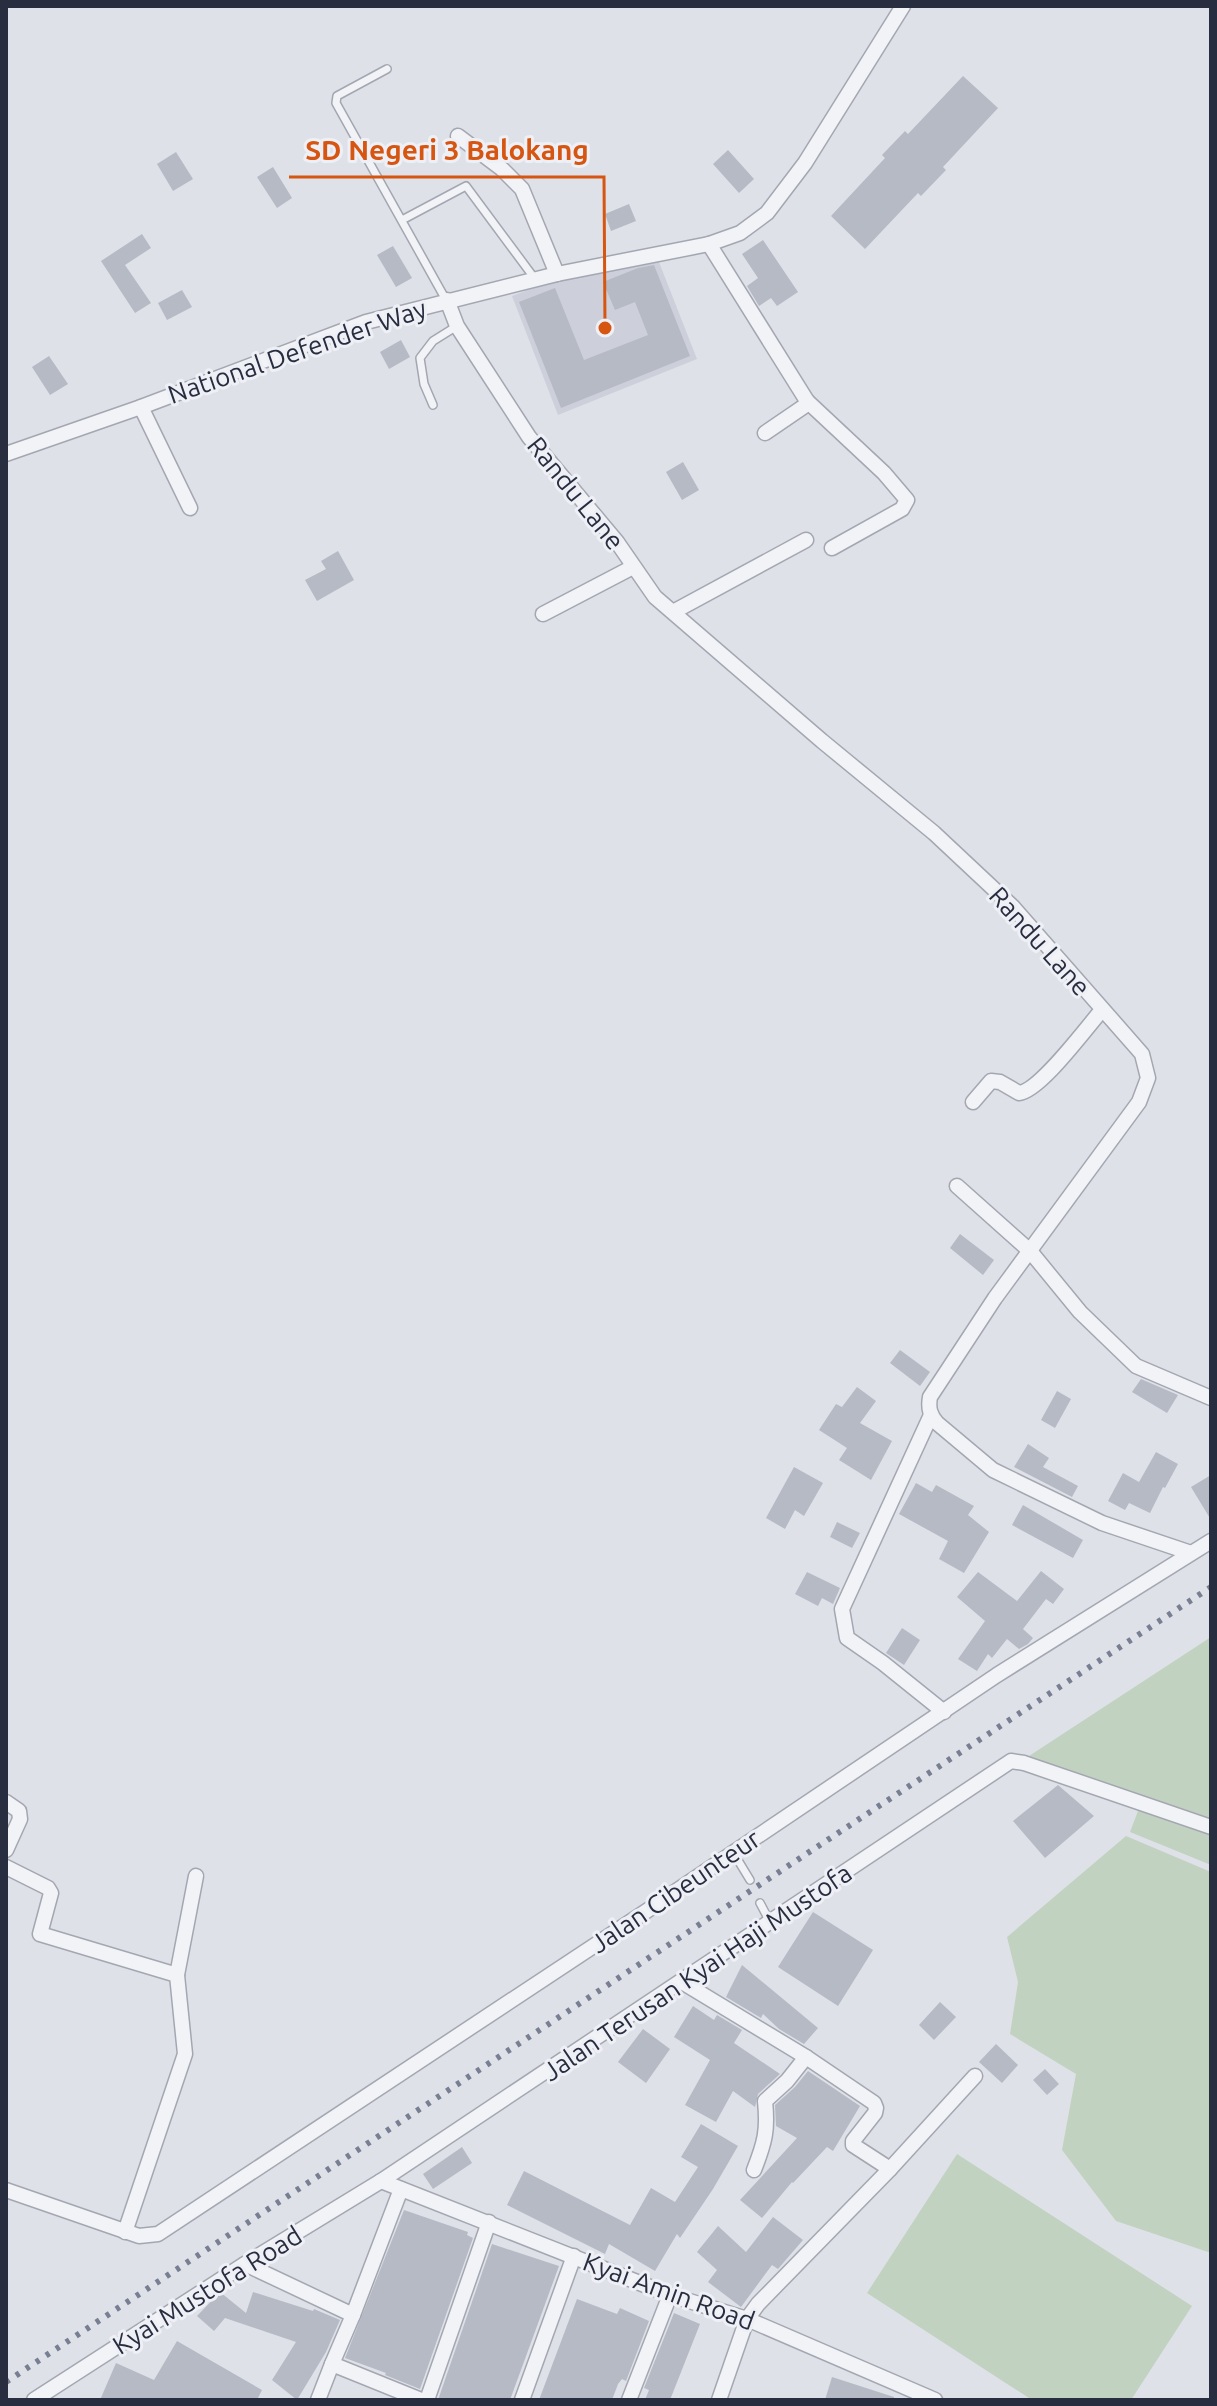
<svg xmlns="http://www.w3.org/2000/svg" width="1217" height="2406" font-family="Ubuntu,sans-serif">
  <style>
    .built { fill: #cdd0da }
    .green { fill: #c2d2c0 }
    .building { fill: #b6bac5 }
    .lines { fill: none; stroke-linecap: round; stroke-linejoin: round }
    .service-casing { stroke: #a4a7b2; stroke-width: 10 }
    .minor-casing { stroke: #a4a7b2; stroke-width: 17 }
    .service { stroke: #f1f3f6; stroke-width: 7 }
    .minor { stroke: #f1f3f6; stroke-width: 14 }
    .rail { stroke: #787f92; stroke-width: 6; stroke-dasharray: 4 8; stroke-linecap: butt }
    .labels { text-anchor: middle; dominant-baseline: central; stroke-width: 6; stroke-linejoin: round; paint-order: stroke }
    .street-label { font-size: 26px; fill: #282d3f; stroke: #eef0f6 }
    .leader { fill: none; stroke: #d55511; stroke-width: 3 }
    .callout-dot { fill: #d55511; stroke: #eef0f6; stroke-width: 3 }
    .callout-label { font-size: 28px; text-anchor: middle; font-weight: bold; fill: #d55511; stroke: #eef0f6; stroke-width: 6; stroke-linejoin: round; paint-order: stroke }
  </style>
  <rect width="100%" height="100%" fill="#dfe1e8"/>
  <path class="built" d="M657,257L697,359L558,415L512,296L567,275Z"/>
  <g class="green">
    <path d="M1211,1637V1865L1130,1832L1141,1803L1029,1756Z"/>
    <path d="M1126,1836L1211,1872V2253L1116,2221L1062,2150L1076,2074L1010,2034L1018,1982L1007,1937Z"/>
    <path d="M957,2154L1192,2306L1131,2400H1032L867,2293Z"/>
  </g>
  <g class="building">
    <path d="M963,76L998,108L943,167L946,170L921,196L918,193L865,249L831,216L885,158L882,155L905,131L908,134Z"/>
    <path d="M728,150L754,179L739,193L713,164Z"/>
    <path d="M176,152L193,179L173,191L157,164Z"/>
    <path d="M273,167L292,198L277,208L257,177Z"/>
    <path d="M629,204L636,221L611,231L605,214Z"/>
    <path d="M142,234L151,248L125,265L151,303L135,313L101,261Z"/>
    <path d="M763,240L798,292L777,306L771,298L759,306L747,286L758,278L742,254Z"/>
    <path d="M393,246L412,278L396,287L377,255Z"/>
    <path d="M654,265L690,356L561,408L519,302L555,288L584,360L648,335L635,302L615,310L603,282L638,268Z"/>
    <path d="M182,290L192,307L167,320L158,303Z"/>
    <path d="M401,340L410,357L389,369L380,352Z"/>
    <path d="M49,356L68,384L50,395L32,367Z"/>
    <path d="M683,462L699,490L682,500L666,472Z"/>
    <path d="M338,551L354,580L317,601L305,580L326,569L321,561Z"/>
    <path d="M960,1234L994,1260L983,1275L950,1248Z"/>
    <path d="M900,1350L930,1372L920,1386L890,1363Z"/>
    <path d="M1141,1379L1178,1395L1167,1413L1132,1392Z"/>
    <path d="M857,1387L876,1401L860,1423L892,1441L871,1480L839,1460L847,1448L819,1430L836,1404L842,1407Z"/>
    <path d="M1057,1391L1071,1399L1055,1428L1041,1420Z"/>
    <path d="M1028,1444L1049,1458L1043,1467L1078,1486L1072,1497L1014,1467Z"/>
    <path d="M1156,1452L1178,1464L1165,1488L1163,1487L1150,1513L1129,1503L1125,1510L1108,1501L1123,1473L1139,1482Z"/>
    <path d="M794,1467L823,1483L804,1516L795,1510L785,1529L766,1518Z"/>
    <path d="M1211,1475V1520L1191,1487Z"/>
    <path d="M916,1483L932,1492L936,1485L974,1506L968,1515L989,1532L964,1573L939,1559L948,1541L899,1514Z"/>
    <path d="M1023,1505L1083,1540L1073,1558L1012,1525Z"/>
    <path d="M837,1522L860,1533L852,1548L830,1537Z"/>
    <path d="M1041,1571L1064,1589L1053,1604L1046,1599L1023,1629L1033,1638L1028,1644L1019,1649L1007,1639L992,1658L988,1654L977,1671L958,1659L985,1621L957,1597L978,1572L1017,1601Z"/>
    <path d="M807,1572L840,1588L833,1604L822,1598L818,1606L795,1594Z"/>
    <path d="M902,1628L920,1640L904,1665L886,1653Z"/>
    <path d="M1058,1785L1094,1816L1045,1858L1013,1821Z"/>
    <path d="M813,1912L873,1950L838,2006L778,1967Z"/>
    <path d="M742,1965L818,2028L804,2044L779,2029L763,2014L761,2018L726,1997Z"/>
    <path d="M940,2002L956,2017L934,2040L919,2025Z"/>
    <path d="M693,2006L714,2020L717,2015L742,2030L734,2043L780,2074L758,2094L755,2107L733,2091L716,2122L685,2105L710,2060L674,2037Z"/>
    <path d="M643,2029L670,2049L646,2083L618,2062Z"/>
    <path d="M996,2044L1018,2065L1002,2083L979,2062Z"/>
    <path d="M1045,2069L1059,2084L1047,2095L1033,2080Z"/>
    <path d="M808,2071L860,2106L833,2151L827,2147L793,2183L792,2182L762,2218L740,2200L797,2138L776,2126L775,2105L795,2087Z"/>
    <path d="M701,2124L738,2146L713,2189L680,2238L677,2234L655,2271L609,2244L605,2254L507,2205L524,2171L630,2225L651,2188L675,2202L698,2167L681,2157Z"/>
    <path d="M462,2147L472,2163L433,2189L423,2174Z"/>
    <path d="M404,2210L468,2232L467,2235L473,2238L420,2389L385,2375L386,2373L345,2358Z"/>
    <path d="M773,2217L803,2240L778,2269L772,2265L741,2307L708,2282L717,2270L697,2252L718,2226L746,2252Z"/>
    <path d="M492,2244L559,2266L510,2400H438Z"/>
    <path d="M220,2292L246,2313L253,2292L313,2311L314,2309L340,2320L326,2352L297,2400L272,2380L296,2342L225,2318L214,2331L197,2316Z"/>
    <path d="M577,2299L617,2314L620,2308L649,2321L626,2381L622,2379L618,2384L612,2400H539Z"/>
    <path d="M674,2313L700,2324L670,2400H645L649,2390L644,2388Z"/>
    <path d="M177,2341L262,2390L257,2400H100L116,2363L154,2380Z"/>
    <path d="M832,2377L894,2397V2400H825Z"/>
  </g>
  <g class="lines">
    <defs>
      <g id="service">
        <path d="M387,69L337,96L336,103L446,300"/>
        <path d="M402,220L466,186L535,279"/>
        <path d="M433,405L424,384L420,358L433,341L457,326"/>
        <path d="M733,1852L750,1880"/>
        <path d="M760,1903L770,1922"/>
      </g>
      <g id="minor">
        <path d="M458,136L502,169L522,189L557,274"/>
        <path d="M709,244L807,401L806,405L765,433"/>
        <path d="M447,300L457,326L529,437L617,542L655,597L822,741L934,833L1013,907L1142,1054L1148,1078L1139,1102L995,1298L930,1397C928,1408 930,1415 937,1423L993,1470L1102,1523L1191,1553"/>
        <path d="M807,401L884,473L907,500L902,509L832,548"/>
        <path d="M141,407L190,508"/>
        <path d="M6,454L141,407L366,322L557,274L709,244L740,233L767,213L805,163L903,6"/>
        <path d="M673,612L806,540"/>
        <path d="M543,614L633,567"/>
        <path d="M973,1102L991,1081L1000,1082L1019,1093C1040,1091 1086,1028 1102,1010"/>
        <path d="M957,1186L1030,1251L1080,1312L1136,1366L1211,1398"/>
        <path d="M931,1415L842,1609L847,1638L883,1663L944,1712"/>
        <path d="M6,1802L19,1811L20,1819L6,1850"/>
        <path d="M6,1867L48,1888L51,1893L40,1934L177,1975L185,2054L125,2232"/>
        <path d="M177,1975L196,1876"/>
        <path d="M682,1982L806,2057L874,2103L876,2108L875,2113L853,2141V2145L890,2169"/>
        <path d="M754,2170C765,2142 768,2130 765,2101L787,2081L806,2057"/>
        <path d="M381,2181L670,2295L747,2319L935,2400"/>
        <path d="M6,2190L139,2236L158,2234L645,1912L997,1675L1211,1541"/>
        <path d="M245,2264L353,2315L332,2364L421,2400"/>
        <path d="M353,2315L401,2189"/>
        <path d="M34,2400L245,2264L381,2181L1011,1761L1024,1763L1211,1827"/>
        <path d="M318,2400L332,2364"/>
        <path d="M427,2400L489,2222"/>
        <path d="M522,2400L574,2256"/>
        <path d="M629,2400L670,2295"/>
        <path d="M719,2400L747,2319L758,2304L890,2169L975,2076"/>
      </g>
    </defs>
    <use href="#service" class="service-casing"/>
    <use href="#minor" class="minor-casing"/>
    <use href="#service" class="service"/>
    <use href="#minor" class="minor"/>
    <path class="rail" d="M6,2382L1211,1587"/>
  </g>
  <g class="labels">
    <g class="street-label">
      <text transform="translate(297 351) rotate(-19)">National Defender Way</text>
      <text transform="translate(576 493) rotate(51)">Randu Lane</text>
      <text transform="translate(1040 941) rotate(48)">Randu Lane</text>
      <text transform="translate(675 1891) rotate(-34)">Jalan Cibeunteur</text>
      <text transform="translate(697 1972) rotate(-34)">Jalan Terusan Kyai Haji Mustofa</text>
      <text transform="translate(207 2290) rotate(-32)">Kyai Mustofa Road</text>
      <text transform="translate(669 2291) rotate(20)">Kyai Amin Road</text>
    </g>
  </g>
  <path class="leader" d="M605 328L604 177H289"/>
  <circle class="callout-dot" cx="605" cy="328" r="8"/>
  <g class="callout-label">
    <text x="447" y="160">SD Negeri 3 Balokang</text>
  </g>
  <rect width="1217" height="2406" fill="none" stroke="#282d3f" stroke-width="16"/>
</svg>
